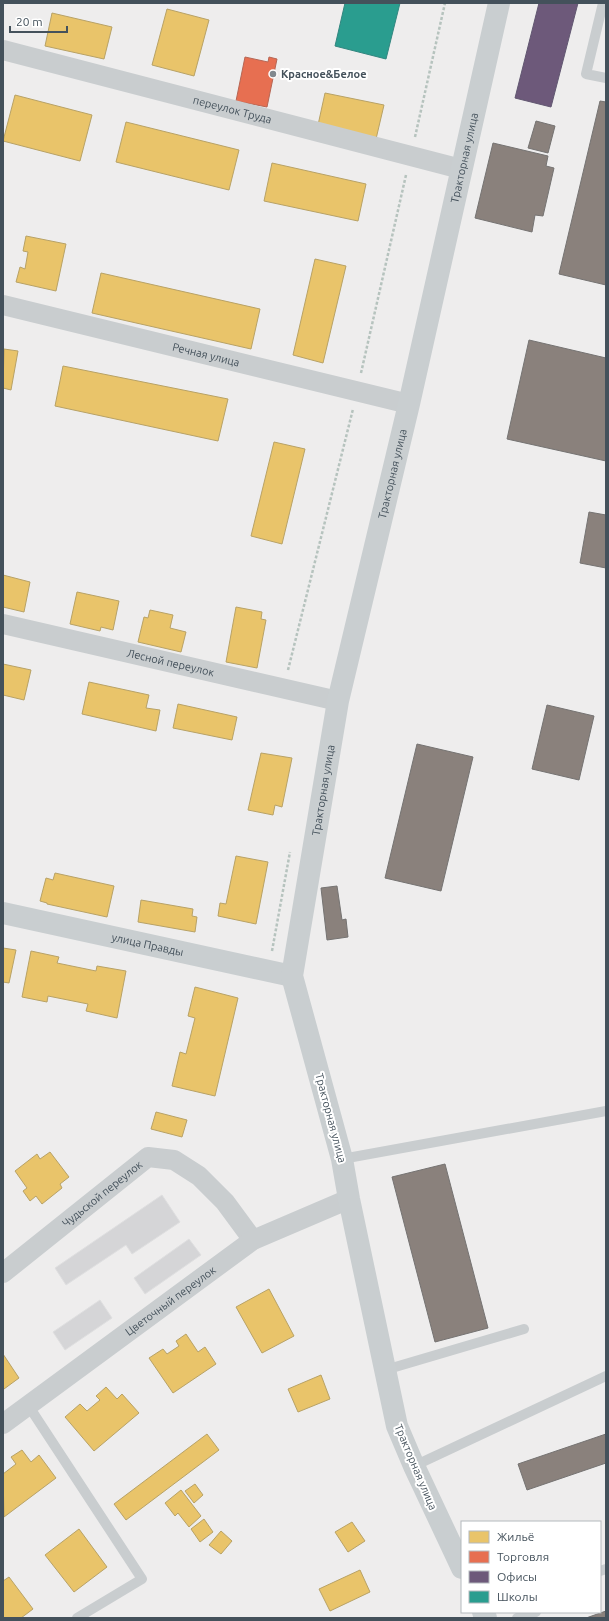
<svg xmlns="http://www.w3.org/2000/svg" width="609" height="1621" font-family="Ubuntu,sans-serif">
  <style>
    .homes { fill: #e9c46a; stroke: #b8a266 }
    .shops { fill: #e76f51; stroke: #b66654 }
    .offices { fill: #6d597a; stroke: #615771 }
    .schools { fill: #2a9d8f; stroke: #32867f }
    .industry { fill: #8a817c; stroke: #757372 }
    .building { fill: #d5d5d7; stroke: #dfdfe0 }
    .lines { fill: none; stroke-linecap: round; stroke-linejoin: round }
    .path { stroke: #b6c3be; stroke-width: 2.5; stroke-dasharray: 3 2; stroke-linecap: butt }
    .lane { stroke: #c9cdcf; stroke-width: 10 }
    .street { stroke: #c9cdcf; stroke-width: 20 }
    .secondary { stroke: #c9ced0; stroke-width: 22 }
    .poi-dot { fill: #80888e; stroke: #fff; stroke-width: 1.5 }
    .labels { text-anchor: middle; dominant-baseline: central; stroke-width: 4; stroke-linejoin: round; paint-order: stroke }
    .poi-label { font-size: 11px; font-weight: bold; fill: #44515b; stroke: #fff; text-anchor: start }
    .street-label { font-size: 11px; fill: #44515b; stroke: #fff }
  </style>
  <rect width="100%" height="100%" fill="#eeeded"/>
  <g class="homes">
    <path d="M167,9L209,20L194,76L152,65Z"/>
    <path d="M52,13L112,27L104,59L45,46Z"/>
    <path d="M325,93L384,105L376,139L318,125Z"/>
    <path d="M15,95L92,115L80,161L3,141Z"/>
    <path d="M126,122L239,150L229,190L116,162Z"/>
    <path d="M272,163L366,184L358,221L264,201Z"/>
    <path d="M26,236L66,244L56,291L16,282L20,267L25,269L28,252L23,251Z"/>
    <path d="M315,259L346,266L323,363L293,355Z"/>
    <path d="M101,273L260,309L251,349L92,313Z"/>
    <path d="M4,349L18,351L11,390L3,388Z"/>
    <path d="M63,366L228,399L218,441L55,406Z"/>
    <path d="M274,442L305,449L282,544L251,536Z"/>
    <path d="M3,575L30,582L24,612L3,607Z"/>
    <path d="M77,592L119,601L113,630L101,627L100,631L70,624Z"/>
    <path d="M236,607L262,612L261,619L266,620L257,668L226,662Z"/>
    <path d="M150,610L173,615L170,628L186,632L181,652L138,642L144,617L148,618Z"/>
    <path d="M3,664L31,670L24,700L3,695Z"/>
    <path d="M89,682L149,695L146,708L160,710L156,731L82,714Z"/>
    <path d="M178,704L237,717L232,740L173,728Z"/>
    <path d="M261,753L292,758L282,807L275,805L273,815L248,810Z"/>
    <path d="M236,856L268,862L256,924L218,916L220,903L226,904Z"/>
    <path d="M55,873L114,886L107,917L47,904V903L40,901L46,878L53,880Z"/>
    <path d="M141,900L193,909L192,916L197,917L195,932L138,922Z"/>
    <path d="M3,948L16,950L9,983L3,982Z"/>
    <path d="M31,951L59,957L57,963L96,971L97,966L126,971L117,1018L86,1011L88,1004L48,996L47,1002L22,997Z"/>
    <path d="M195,987L238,998L215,1096L172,1086L180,1052L186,1054L195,1018L188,1016Z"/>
    <path d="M156,1112L187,1120L182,1137L151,1129Z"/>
    <path d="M50,1152L69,1177L60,1184L62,1188L42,1204L36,1196L30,1201L23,1191L27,1188L15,1171L37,1154L40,1159Z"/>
    <path d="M269,1289L294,1336L262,1353L236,1307Z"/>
    <path d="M186,1334L198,1352L205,1347L216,1364L173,1393L149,1358L163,1349L167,1354L179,1346L176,1341Z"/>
    <path d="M3,1354L19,1378L4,1389L3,1387Z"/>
    <path d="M321,1375L330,1399L298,1412L288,1389Z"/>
    <path d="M106,1387L117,1399L122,1394L139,1413L94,1451L65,1417L80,1404L87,1411L100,1400L96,1396Z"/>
    <path d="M207,1434L219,1450L126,1520L114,1504Z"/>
    <path d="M22,1450L31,1462L39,1455L56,1478L4,1517L3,1474L16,1464L11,1457Z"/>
    <path d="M195,1484L203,1495L194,1503L185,1491Z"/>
    <path d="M181,1490L201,1516L189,1527L178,1513L175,1516L165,1503Z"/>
    <path d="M204,1519L213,1532L200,1542L191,1529Z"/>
    <path d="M352,1522L365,1541L348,1552L335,1532Z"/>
    <path d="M79,1529L107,1567L74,1592L45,1555Z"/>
    <path d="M221,1531L232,1541L221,1554L209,1545Z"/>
    <path d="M360,1570L370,1592L330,1611L319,1589Z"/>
    <path d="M9,1577L33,1609L21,1618H3V1581Z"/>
  </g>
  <path class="shops" d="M245,57L268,62L269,57L277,59L267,107L236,101Z"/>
  <path class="offices" d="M539,3H578L551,107L515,98Z"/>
  <path class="schools" d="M345,3H400L386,59L335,46Z"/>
  <g class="industry">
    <path d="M600,101L606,102V285L559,274Z"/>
    <path d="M536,121L555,126L548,153L528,148Z"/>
    <path d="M493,143L548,156L546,166L554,168L543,216L535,215L532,232L475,218Z"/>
    <path d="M529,340L606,358V461L507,439Z"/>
    <path d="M589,512L606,515V568L580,563Z"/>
    <path d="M547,705L594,716L579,780L532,769Z"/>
    <path d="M417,744L473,757L441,891L385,878Z"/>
    <path d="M337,886L342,920L346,919L348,937L327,940L321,888Z"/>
    <path d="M445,1164L488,1328L435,1342L392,1177Z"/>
    <path d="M606,1434V1463L527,1490L518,1464Z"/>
    <path d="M606,1611V1618H586Z"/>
  </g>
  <g class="building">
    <path d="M162,1195L180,1222L132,1254L126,1245L66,1285L55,1268Z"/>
    <path d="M189,1239L201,1255L145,1294L134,1278Z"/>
    <path d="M100,1300L112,1318L65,1350L53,1332Z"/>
  </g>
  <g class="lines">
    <g class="path">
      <path d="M415,137L445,3"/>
      <path d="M361,373L406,175"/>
      <path d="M288,670L353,409"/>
      <path d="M272,951L290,852"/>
    </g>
    <g class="lane">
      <path d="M603,3L586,74L606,78"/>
      <path d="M342,1159L606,1111"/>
      <path d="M385,1370L524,1329"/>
      <path d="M28,1405L142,1579L77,1618"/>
      <path d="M414,1466L606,1376"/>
      <path d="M600,1571L606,1569"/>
      <path d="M517,1618L536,1612"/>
    </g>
    <g class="street">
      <path id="s1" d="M3,50L461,169"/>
      <path id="s2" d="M3,305L409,404"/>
      <path id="s3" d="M3,624L338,701"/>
      <path id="s4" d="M3,1273L148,1157L174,1160L199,1176L225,1202L253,1240"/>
      <path id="s5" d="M3,1424L253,1240L349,1199"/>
    </g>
    <g class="secondary">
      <path id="s6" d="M3,913L292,976"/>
      <path id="s7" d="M462,1568L414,1466L397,1426L349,1199L342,1159L292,976L338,701L409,404L499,3"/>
      <path d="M483,1612L486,1618"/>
    </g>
  </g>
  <circle class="poi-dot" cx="273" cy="74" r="4"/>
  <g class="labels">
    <g class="poi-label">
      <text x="281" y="74">Красное&amp;Белое</text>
    </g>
    <g class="street-label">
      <text stroke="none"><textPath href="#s1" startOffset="237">переулок Труда</textPath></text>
      <text stroke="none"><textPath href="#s7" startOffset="1455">Тракторная улица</textPath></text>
      <text stroke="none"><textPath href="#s2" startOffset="209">Речная улица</textPath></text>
      <text stroke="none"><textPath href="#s7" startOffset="1131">Тракторная улица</textPath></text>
      <text stroke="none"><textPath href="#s3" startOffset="172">Лесной переулок</textPath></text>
      <text stroke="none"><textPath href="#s7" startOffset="807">Тракторная улица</textPath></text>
      <text stroke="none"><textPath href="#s6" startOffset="148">улица Правды</textPath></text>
      <text transform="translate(331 1118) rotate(75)">Тракторная улица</text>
      <text stroke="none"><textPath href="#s4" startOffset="127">Чудьской переулок</textPath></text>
      <text stroke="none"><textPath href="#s5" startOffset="208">Цветочный переулок</textPath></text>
      <text transform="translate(416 1467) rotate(67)">Тракторная улица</text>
    </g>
  </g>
  <rect width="609" height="1621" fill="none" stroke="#44515b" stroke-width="8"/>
  <rect x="461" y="1521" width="140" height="92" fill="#ffffff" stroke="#b4b9bd"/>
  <rect x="469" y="1531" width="20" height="12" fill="#e9c46a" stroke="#b4b9bd"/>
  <text x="497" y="1541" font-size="12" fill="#44515b">Жильё</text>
  <rect x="469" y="1551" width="20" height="12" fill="#e76f51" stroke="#b4b9bd"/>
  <text x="497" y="1561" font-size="12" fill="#44515b">Торговля</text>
  <rect x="469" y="1571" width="20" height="12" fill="#6d597a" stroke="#b4b9bd"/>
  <text x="497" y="1581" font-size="12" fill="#44515b">Офисы</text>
  <rect x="469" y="1591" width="20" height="12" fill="#2a9d8f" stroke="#b4b9bd"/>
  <text x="497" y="1601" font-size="12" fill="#44515b">Школы</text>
  <path d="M10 26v6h57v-6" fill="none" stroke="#44515b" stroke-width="2"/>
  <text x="16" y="26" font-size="12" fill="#44515b" stroke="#ffffff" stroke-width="3" paint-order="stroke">20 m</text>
</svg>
